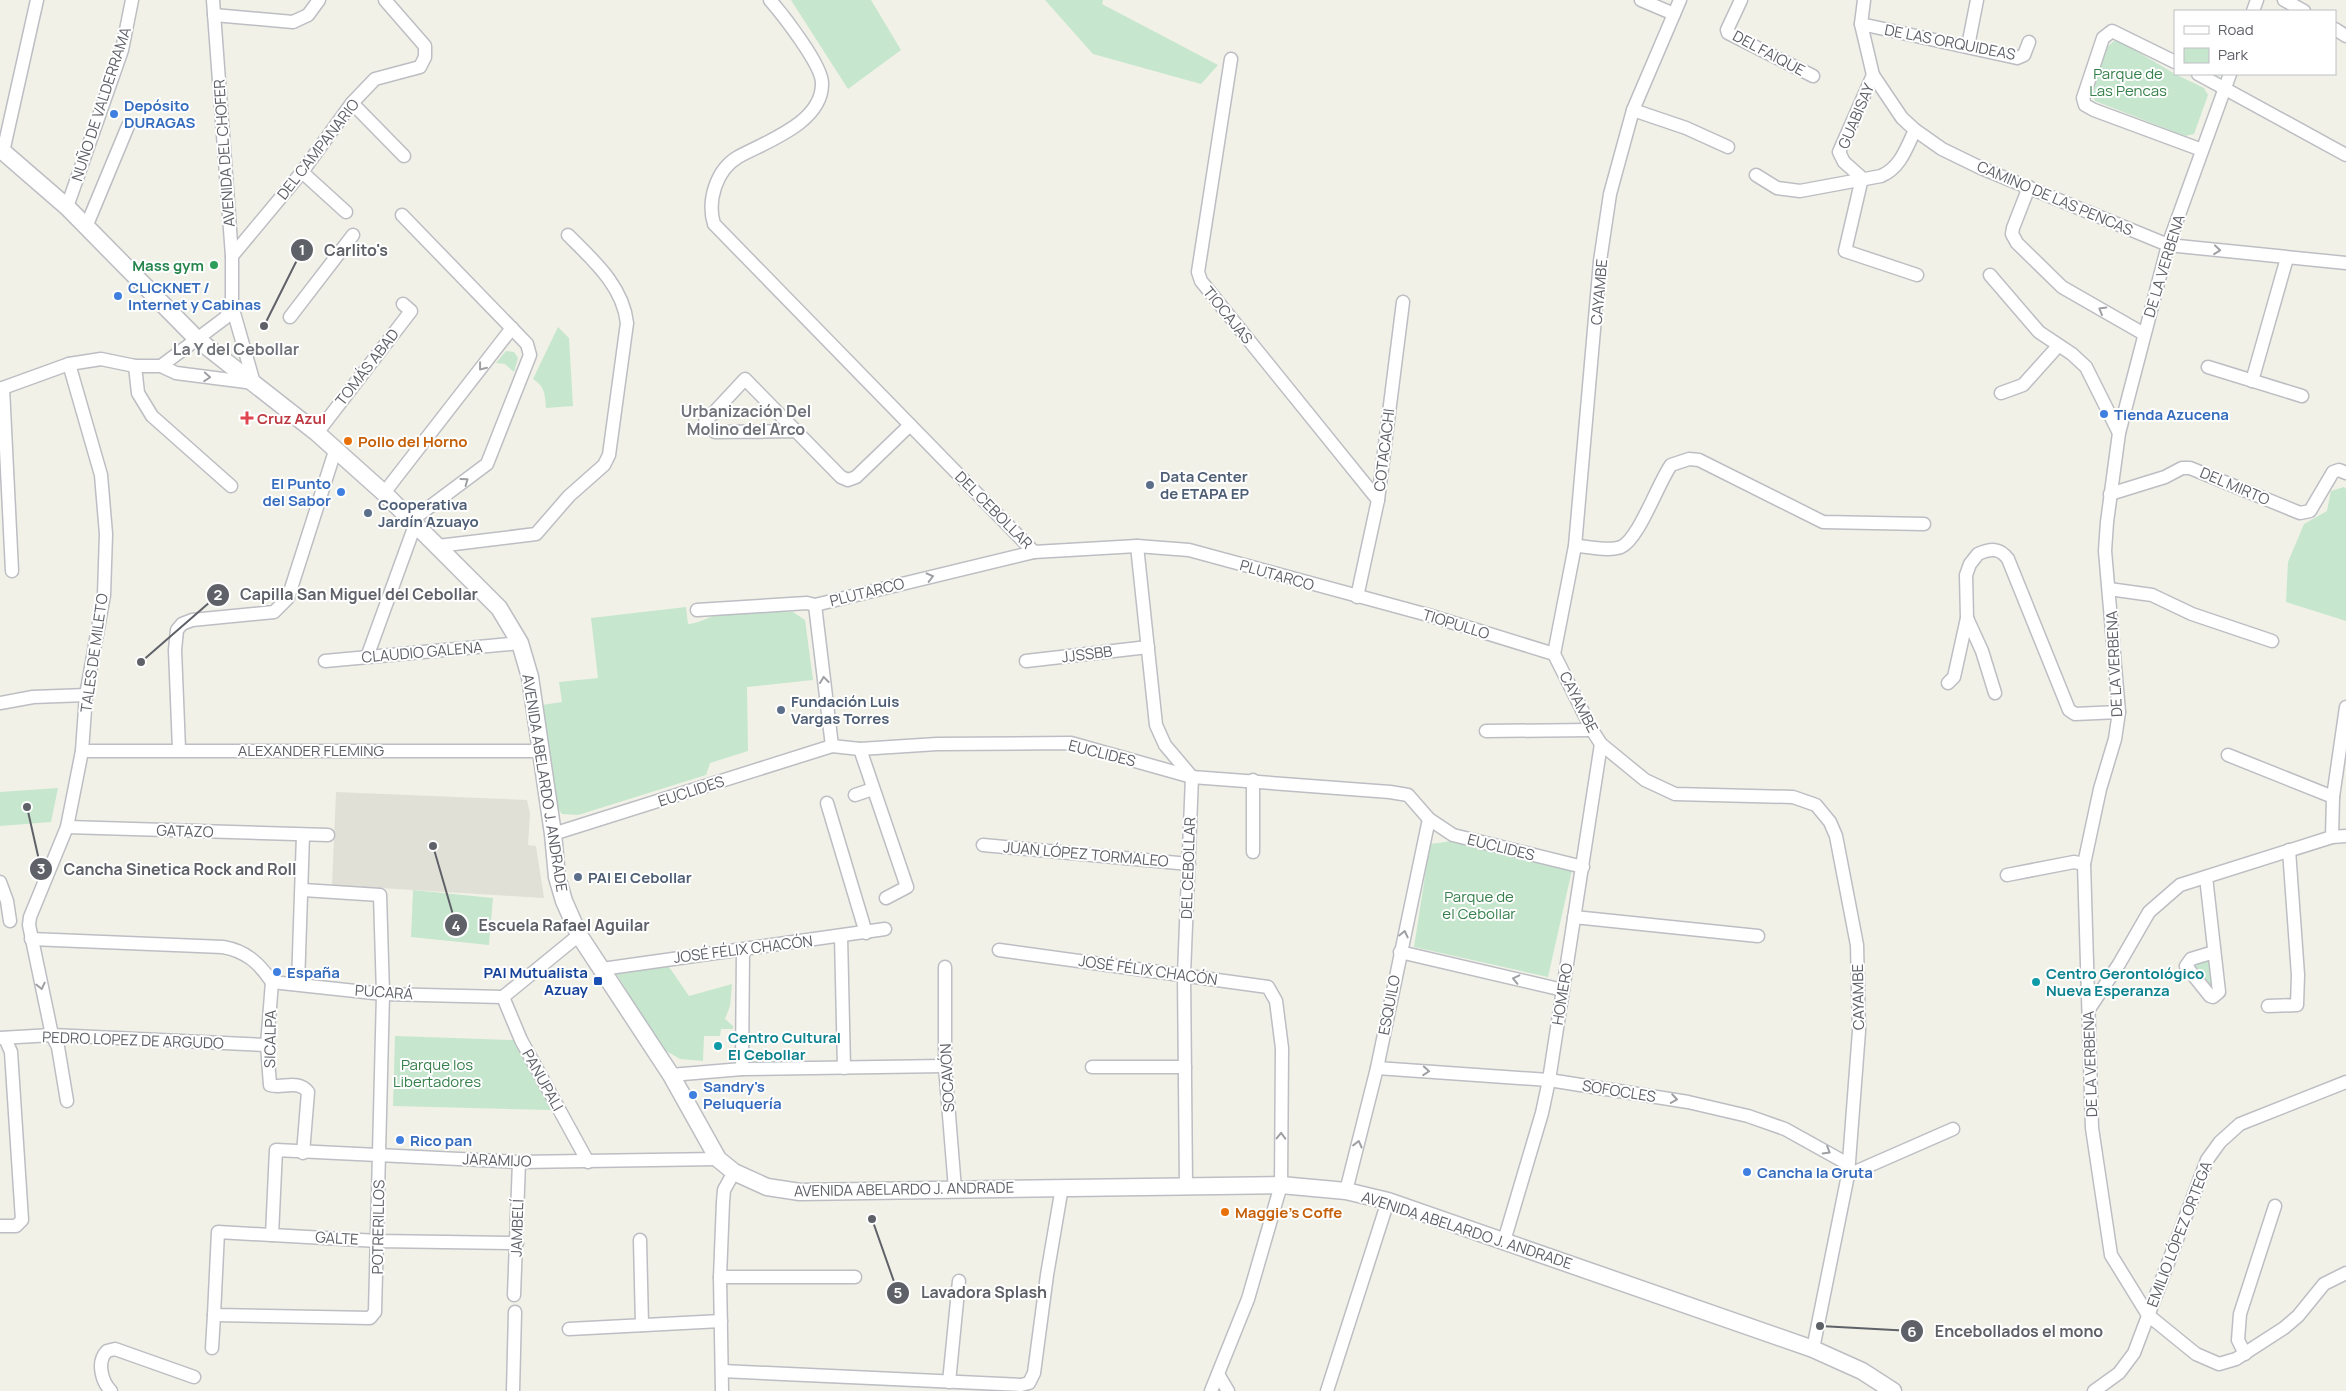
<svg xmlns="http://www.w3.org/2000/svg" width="2346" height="1391" font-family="Manrope,sans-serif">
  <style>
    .education { fill: #e1e0d6 }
    .green { fill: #c6e7cd }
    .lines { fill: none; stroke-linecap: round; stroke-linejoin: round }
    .minor-casing { stroke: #bcbec3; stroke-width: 15 }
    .tertiary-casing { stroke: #bcbec3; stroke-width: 19 }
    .minor { stroke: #fff; stroke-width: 12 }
    .tertiary { stroke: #fff; stroke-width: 16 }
    .oneway { stroke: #9fa0a4 }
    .shop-dot { fill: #3f7fe0; stroke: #fff; stroke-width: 2 }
    .leisure-dot { fill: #2e9e5b; stroke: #fff; stroke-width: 2 }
    .health-dot { fill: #e0444e; stroke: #fff; stroke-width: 2 }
    .food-dot { fill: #e8710a; stroke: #fff; stroke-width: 2 }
    .service-dot { fill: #5c6f8a; stroke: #fff; stroke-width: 2 }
    .transit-dot { fill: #1a4fb4; stroke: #fff; stroke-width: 2 }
    .culture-dot { fill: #0f9aa8; stroke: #fff; stroke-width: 2 }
    .labels { text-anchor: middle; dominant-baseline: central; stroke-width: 4; stroke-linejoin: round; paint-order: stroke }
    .street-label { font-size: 15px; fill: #5f6168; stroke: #fff }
    .park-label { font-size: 15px; fill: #36804b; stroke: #fff }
    .shop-label { font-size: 15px; font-weight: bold; fill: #366cbe; stroke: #fff; text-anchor: start }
    .leisure-label { font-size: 15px; font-weight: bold; fill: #27864d; stroke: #fff; text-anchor: end }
    .health-label { font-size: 15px; font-weight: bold; fill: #be3a42; stroke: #fff; text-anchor: start }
    .food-label { font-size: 15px; font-weight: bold; fill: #c56008; stroke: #fff; text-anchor: start }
    .service-label { font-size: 15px; font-weight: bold; fill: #4e5e75; stroke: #fff; text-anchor: start }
    .transit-label { font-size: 15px; font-weight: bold; fill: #164399; stroke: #fff; text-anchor: end }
    .culture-label { font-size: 15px; font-weight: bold; fill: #0d838f; stroke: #fff; text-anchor: start }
    .neighbourhood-label { font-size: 16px; font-weight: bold; fill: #70737a; stroke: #fff }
    .leader { fill: none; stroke: #5f6168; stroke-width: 2 }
    .callout-dot { fill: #5f6168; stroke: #fff; stroke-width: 2 }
    .mark-label { font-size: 15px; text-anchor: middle; font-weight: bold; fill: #fff }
    .callout-label { font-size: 16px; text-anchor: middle; font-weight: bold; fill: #5f6168; stroke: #fff; stroke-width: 4; stroke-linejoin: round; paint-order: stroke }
  </style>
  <rect width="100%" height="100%" fill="#f1f1e8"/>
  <path class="education" d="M336,792L527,800L530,813L528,845L536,846L544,898L332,885Z"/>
  <g class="green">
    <path d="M791,0H871L901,50L848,89Z"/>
    <path d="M1045,0H1103L1102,4L1218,65L1201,84L1093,54Z"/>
    <path d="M2114,41L2121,42L2175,74L2204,88L2208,95L2194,134L2185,136L2095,101L2092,93L2107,47Z"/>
    <path d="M558,327L569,338L573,406L546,408C545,394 545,387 533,379Z"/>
    <path d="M506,351L514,352L518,358L514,372L505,364L496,363Z"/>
    <path d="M2344,487L2346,489V621L2286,602L2288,562L2304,524L2327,511L2331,491Z"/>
    <path d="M686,607L688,624C700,623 707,617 718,615C743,611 767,612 793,612L805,620L813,680L747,687L748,751L710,763L706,775L578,815L562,814L554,803L542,705L562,702L559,682L598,678L591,618Z"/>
    <path d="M58,788L51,822L0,826V792Z"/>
    <path d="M1452,841L1572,870L1548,977L1414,947L1430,844Z"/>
    <path d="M413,890L493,898L489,945L411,937Z"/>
    <path d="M2210,959L2213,990L2192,966Z"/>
    <path d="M667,964L689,996L732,984L730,1006L725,1019L733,1026V1029H721L720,1036H704L703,1061L680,1059L663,1049L614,970Z"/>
    <path d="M395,1036L513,1040L551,1110L393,1106Z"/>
  </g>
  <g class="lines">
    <defs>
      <g id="minor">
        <path d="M770,0C783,15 822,65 822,83C823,123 765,142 738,157C716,170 707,201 714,224L1034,552L1137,546L1189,550L1428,615L1554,654"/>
        <path d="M1641,0L1674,14"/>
        <path d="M1680,0L1633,110L1610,194L1600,261L1575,546L1554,654L1592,730L1601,744L1645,780L1675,794L1793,797L1816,805L1830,822L1836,836L1857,945L1859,1031L1848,1175L1813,1349"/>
        <path d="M1741,0L1727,30L1728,33L1813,76"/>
        <path d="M1864,0L1861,24L1873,75L1902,118L1915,130L1942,149L1981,168L2168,245L2346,263"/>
        <path d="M2284,0L2304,11"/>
        <path d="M2253,11L2257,0"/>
        <path d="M214,15L293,22L308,15L319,0"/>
        <path d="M1861,24L2017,58L2024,55L2029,42"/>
        <path d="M2335,29L2346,36"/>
        <path d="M1968,46L1977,0"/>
        <path d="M1231,59L1198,272L1201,281L1378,500"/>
        <path d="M2175,62L2112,31L2103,38L2083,98L2085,105L2094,110L2202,150"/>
        <path d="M2198,74L2346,155"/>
        <path d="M2230,74L2168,245L2119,433L2107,522L2105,551L2119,712L2115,739L2100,789L2084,864L2092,1128L2111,1255L2148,1315L2196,1354L2219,1364L2236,1359L2284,1328L2298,1316L2324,1284L2346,1273"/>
        <path d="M1873,75L1839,152L1844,162L1862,178L1845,251L1917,275"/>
        <path d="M352,103L404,156"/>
        <path d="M1633,110L1686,128L1728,147"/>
        <path d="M3,152L37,0"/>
        <path d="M302,172L346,212"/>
        <path d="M1756,175L1777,188L1800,191L1881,176C1900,168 1906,149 1915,130"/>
        <path d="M2029,187L2013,228L2012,234L2017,243L2062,287L2144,334"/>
        <path d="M67,207L122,50L132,0"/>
        <path d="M402,215L527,344L530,355L487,464L412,520"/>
        <path d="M86,227L128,126"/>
        <path d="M232,256L302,172L352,103L375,79L420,67L425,57V46L385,0"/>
        <path d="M1990,275L2039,332L2072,354L2086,367L2119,433"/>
        <path d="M290,317L353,235"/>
        <path d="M135,366L138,393L152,416L231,486"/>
        <path d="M161,366L225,318L232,306"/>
        <path d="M2208,367L2302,396"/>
        <path d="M2252,381L2287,258"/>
        <path d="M3,388L12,571"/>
        <path d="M0,389L69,364L101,359L135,366H161L176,373L254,383L232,306V256L213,0"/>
        <path d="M2001,393L2023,385L2058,346"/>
        <path d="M796,431L715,432L705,422L745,379L841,477L848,480L856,477L910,425"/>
        <path d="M317,433L411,311L403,304"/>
        <path d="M384,493L512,328"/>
        <path d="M2110,494L2165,477L2182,468H2190L2300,513L2310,511L2333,472L2339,470L2346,473"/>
        <path d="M438,546L536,534L569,496L604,465L609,455L627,323C623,286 593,260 568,235"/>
        <path d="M1137,546L1156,725L1165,745L1192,777L1184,974L1186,1186"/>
        <path d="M1575,546C1588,546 1608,552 1621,547C1639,539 1658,483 1671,465L1689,459L1699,460L1823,522L1924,524"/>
        <path d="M2109,589L2152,595L2192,614L2272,641"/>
        <path d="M1357,597L1378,500L1403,302"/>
        <path d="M815,605L832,746"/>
        <path d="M697,610L807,603L815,605L1034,552"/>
        <path d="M1967,618L1982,651L1995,693"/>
        <path d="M367,657L415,525"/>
        <path d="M325,661L520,643"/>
        <path d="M1026,661L1148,647"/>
        <path d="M1948,683L1954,677L1967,618L1966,575L1970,564L1978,554C1991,548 2000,548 2008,559L2069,710L2075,714L2119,712"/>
        <path d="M0,703L33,697L86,695"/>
        <path d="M1486,731L1592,730"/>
        <path d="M179,749L175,650L177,630L182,624L192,620L274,612L288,598L335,451"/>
        <path d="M860,749L907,887L886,898"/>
        <path d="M82,751H541"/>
        <path d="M2228,755L2333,797"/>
        <path d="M1253,780V852"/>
        <path d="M855,795L873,789"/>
        <path d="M827,803L866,933"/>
        <path d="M67,827L328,835"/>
        <path d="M553,834L832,746L860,749L937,744L1071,743L1192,777L1390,792L1408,795L1429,819L1453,835L1583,867"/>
        <path d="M2332,837L2333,797L2346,707"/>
        <path d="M983,845L1189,864"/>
        <path d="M2007,875L2074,862L2084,864"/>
        <path d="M2206,877L2219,992L2213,997L2210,996L2186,966L2191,959L2214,952"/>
        <path d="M0,882L7,901L10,921"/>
        <path d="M303,890L380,895L383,994L375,1312L370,1318L214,1315L218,1232L378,1241L517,1243"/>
        <path d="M1574,917L1758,936"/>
        <path d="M841,936L844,1068"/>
        <path d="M31,939L223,947C246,951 259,963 272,982L383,994L503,997L579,935"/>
        <path d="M999,950L1268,987L1276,1001L1282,1048L1281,1185L1248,1299L1211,1391"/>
        <path d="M1400,952L1563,990"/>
        <path d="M945,967V1066L955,1189"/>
        <path d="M602,969L885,929"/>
        <path d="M272,982L267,1045L270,1085C282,1089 298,1079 308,1092L303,1153"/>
        <path d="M298,984L303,835"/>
        <path d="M503,997L521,1040L588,1162"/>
        <path d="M2268,1006L2297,1005L2298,975L2289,850"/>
        <path d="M2089,1009L2119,964L2149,912L2180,885L2332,837L2346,836"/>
        <path d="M0,1038L52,1035L267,1045"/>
        <path d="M1092,1067H1185"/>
        <path d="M1377,1068L1549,1080L1688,1102L1748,1116L1785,1129L1848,1164"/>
        <path d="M742,1069L743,950"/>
        <path d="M671,1075L742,1069L945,1066"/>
        <path d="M67,1101L58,1047L52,1035L29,925L30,917L67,827L82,751L86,695L104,595L106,534L101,475L69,364"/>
        <path d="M1848,1175L1953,1129"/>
        <path d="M1346,1191L1377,1068L1429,819"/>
        <path d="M0,1226H16L22,1220L11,1052L5,1038"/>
        <path d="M272,1235L276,1150L519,1162L718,1159"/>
        <path d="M640,1240L642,1325"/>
        <path d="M1504,1241L1542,1113L1549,1080L1601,744"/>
        <path d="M720,1277H855"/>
        <path d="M514,1295L519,1162"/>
        <path d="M569,1329L721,1321"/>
        <path d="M212,1348L214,1315"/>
        <path d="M2245,1354L2238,1340L2240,1314L2275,1206"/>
        <path d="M722,1371L1021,1385L1029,1383L1034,1373L1047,1275L1062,1187"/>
        <path d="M1218,1374L1228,1391"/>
        <path d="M949,1382L959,1281"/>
        <path d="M111,1391C102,1382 96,1362 107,1351L115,1349L194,1377"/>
        <path d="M513,1391L515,1312"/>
        <path d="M722,1391L720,1277L723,1202L724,1190L734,1172"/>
        <path d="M1327,1391L1388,1201"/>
        <path d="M2094,1391L2119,1373L2134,1353L2207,1160L2220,1142L2240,1124L2346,1082"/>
      </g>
      <path id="tertiary" d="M0,149L67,207L197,339L317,433L384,493L499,608L520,643L530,677L553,834L557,877L564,901L579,935L671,1075L718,1159L734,1172L767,1187L800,1192L1281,1185L1346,1191L1388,1201L1813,1349L1862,1371L1893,1391"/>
    </defs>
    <use href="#minor" class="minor-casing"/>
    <use href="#tertiary" class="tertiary-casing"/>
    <use href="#minor" class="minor"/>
    <use href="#tertiary" class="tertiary"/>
  </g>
  <defs><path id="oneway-chevron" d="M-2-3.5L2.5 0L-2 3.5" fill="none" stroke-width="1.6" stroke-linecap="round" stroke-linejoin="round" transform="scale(1.25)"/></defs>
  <g class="oneway">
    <use href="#oneway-chevron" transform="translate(2217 250) rotate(6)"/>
    <use href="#oneway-chevron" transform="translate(2102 310) rotate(-150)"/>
    <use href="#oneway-chevron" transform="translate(482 367) rotate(128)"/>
    <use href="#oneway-chevron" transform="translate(207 377) rotate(4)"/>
    <use href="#oneway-chevron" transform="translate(465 481) rotate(-36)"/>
    <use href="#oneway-chevron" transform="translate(930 577) rotate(-14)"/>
    <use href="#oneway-chevron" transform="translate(824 680) rotate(-97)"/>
    <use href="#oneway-chevron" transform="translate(1404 934) rotate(-77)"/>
    <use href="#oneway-chevron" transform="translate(1516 979) rotate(-167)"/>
    <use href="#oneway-chevron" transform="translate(41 986) rotate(77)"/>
    <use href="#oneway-chevron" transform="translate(1426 1071) rotate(4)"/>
    <use href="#oneway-chevron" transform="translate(1674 1099) rotate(9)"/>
    <use href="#oneway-chevron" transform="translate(1281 1136) rotate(-89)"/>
    <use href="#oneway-chevron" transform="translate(1358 1144) rotate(-76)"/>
    <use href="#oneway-chevron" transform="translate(1827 1151) rotate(31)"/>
  </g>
  <g class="shop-dot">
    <circle cx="114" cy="114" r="5"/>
    <circle cx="118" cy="296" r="5"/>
    <circle cx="2104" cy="414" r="5"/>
    <circle cx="341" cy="492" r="5"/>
    <circle cx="277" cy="972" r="5"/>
    <circle cx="693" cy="1095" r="5"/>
    <circle cx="400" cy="1140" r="5"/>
    <circle cx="1747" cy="1172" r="5"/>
  </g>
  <circle class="leisure-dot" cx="214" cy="265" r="5"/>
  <path class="health-dot" d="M244.5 410.5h5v5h5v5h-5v5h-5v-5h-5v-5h5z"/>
  <g class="food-dot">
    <circle cx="348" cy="441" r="5"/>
    <circle cx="1225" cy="1212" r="5"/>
  </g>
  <g class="service-dot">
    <circle cx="1150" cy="485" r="5"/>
    <circle cx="368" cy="513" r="5"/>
    <circle cx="781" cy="710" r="5"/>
    <circle cx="578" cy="877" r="5"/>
  </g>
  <rect class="transit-dot" x="593" y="976" width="10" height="10" rx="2.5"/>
  <g class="culture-dot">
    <circle cx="2036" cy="982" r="5"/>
    <circle cx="718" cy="1046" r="5"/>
  </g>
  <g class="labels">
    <g class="street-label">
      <text transform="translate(1950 42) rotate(11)">DE LAS ORQUIDEAS</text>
      <text transform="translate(1769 53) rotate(28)">DEL FAIQUE</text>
      <text transform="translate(101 104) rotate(-72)">NUÑO DE VALDERRAMA</text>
      <text transform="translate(1856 116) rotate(-67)">GUABISAY</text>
      <text transform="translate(318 149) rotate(-52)">DEL CAMPANARIO</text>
      <text transform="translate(224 153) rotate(-94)">AVENIDA DEL CHOFER</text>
      <text transform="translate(2055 198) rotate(23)">CAMINO DE LAS PENCAS</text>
      <text transform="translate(2164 266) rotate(-73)">DE LA VERBENA</text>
      <text transform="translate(1599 292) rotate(-85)">CAYAMBE</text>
      <text transform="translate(1228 315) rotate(51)">TIOCAJAS</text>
      <text transform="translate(367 367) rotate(-52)">TOMÁS ABAD</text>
      <text transform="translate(1384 450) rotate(-83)">COTACACHI</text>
      <text transform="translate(2235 486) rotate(23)">DEL MIRTO</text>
      <text transform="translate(994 510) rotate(45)">DEL CEBOLLAR</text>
      <text transform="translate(1277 575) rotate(16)">PLUTARCO</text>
      <text transform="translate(867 592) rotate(-14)">PLUTARCO</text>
      <text transform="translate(1456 624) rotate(17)">TIOPULLO</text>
      <text transform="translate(422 652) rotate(-5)">CLAUDIO GALENA</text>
      <text transform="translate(94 653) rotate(-82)">TALES DE MILETO</text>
      <text transform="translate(1087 654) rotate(-7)">JJSSBB</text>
      <text transform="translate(2114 664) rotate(-93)">DE LA VERBENA</text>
      <text transform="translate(1579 702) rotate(63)">CAYAMBE</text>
      <text x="311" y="750">ALEXANDER FLEMING</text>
      <text transform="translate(1102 753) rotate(14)">EUCLIDES</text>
      <text transform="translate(545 783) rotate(81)">AVENIDA ABELARDO J. ANDRADE</text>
      <text transform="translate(691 791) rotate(-18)">EUCLIDES</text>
      <text transform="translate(185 831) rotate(2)">GATAZO</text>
      <text transform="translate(1501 847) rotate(14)">EUCLIDES</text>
      <text transform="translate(1086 854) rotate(5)">JUAN LÓPEZ TORMALEO</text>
      <text transform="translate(1188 868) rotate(-88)">DEL CEBOLLAR</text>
      <text transform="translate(743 949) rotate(-7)">JOSÉ FÉLIX CHACÓN</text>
      <text transform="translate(1148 970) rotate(8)">JOSÉ FÉLIX CHACÓN</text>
      <text transform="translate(384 992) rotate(4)">PUCARÁ</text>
      <text transform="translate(1562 994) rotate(-81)">HOMERO</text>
      <text transform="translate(1858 997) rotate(-91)">CAYAMBE</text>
      <text transform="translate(1389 1005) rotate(-79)">ESQUILO</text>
      <text transform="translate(270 1039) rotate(-89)">SICALPA</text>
      <text transform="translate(133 1040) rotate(2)">PEDRO LOPEZ DE ARGUDO</text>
      <text transform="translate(2090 1064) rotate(-92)">DE LA VERBENA</text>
      <text transform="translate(947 1078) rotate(-93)">SOCAVÓN</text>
      <text transform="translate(543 1080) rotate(61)">PANUPALI</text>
      <text transform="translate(1619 1091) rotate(9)">SOFOCLES</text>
      <text transform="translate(497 1160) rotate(2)">JARAMIJO</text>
      <text transform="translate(904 1189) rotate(-1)">AVENIDA ABELARDO J. ANDRADE</text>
      <text transform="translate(378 1227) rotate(-89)">POTRERILLOS</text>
      <text transform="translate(517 1228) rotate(-88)">JAMBELÍ</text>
      <text transform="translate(1467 1230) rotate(18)">AVENIDA ABELARDO J. ANDRADE</text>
      <text transform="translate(2179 1234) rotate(-69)">EMILIO LÓPEZ ORTEGA</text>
      <text transform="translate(337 1238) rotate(3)">GALTE</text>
    </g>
    <g class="park-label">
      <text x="2128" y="73">Parque de<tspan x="2128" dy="17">Las Pencas</tspan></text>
      <text x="1479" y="896">Parque de<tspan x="1479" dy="17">el Cebollar</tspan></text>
      <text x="437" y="1064">Parque los<tspan x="437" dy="17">Libertadores</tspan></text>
    </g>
    <g class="shop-label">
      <text x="124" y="105">Depósito<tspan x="124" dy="17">DURAGAS</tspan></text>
      <text x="128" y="287">CLICKNET /<tspan x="128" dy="17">Internet y Cabinas</tspan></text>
      <text x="2114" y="414">Tienda Azucena</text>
      <text x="331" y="483" text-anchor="end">El Punto<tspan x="331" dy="17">del Sabor</tspan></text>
      <text x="287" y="972">España</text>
      <text x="703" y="1086">Sandry's<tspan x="703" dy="17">Peluquería</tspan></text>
      <text x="410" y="1140">Rico pan</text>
      <text x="1757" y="1172">Cancha la Gruta</text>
    </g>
    <g class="leisure-label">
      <text x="204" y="265">Mass gym</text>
    </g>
    <g class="health-label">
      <text x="257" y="418">Cruz Azul</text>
    </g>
    <g class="food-label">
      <text x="358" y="441">Pollo del Horno</text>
      <text x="1235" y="1212">Maggie's Coffe</text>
    </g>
    <g class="service-label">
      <text x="1160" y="476">Data Center<tspan x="1160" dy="17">de ETAPA EP</tspan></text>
      <text x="378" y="504">Cooperativa<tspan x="378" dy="17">Jardín Azuayo</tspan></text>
      <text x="791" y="701">Fundación Luis<tspan x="791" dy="17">Vargas Torres</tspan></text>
      <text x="588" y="877">PAI El Cebollar</text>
    </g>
    <g class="transit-label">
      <text x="588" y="972">PAI Mutualista<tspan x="588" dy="17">Azuay</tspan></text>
    </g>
    <g class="culture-label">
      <text x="2046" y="973">Centro Gerontológico<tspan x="2046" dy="17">Nueva Esperanza</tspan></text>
      <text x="728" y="1037">Centro Cultural<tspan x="728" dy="17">El Cebollar</tspan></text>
    </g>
    <g class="neighbourhood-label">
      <text x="236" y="349">La Y del Cebollar</text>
      <text x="746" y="411">Urbanización Del<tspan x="746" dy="18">Molino del Arco</tspan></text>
    </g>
  </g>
  <path class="leader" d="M264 326L302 250M141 662L218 595M27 807L41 869M433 846L456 925M872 1219L898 1293M1820 1326L1912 1331"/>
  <g class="callout-dot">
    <circle cx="264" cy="326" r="5"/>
    <circle cx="141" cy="662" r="5"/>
    <circle cx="27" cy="807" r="5"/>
    <circle cx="433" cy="846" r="5"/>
    <circle cx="872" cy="1219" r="5"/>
    <circle cx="1820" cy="1326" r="5"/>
    <circle cx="302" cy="250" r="12"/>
    <circle cx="218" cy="595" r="12"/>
    <circle cx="41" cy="869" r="12"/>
    <circle cx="456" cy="925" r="12"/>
    <circle cx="898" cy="1293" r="12"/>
    <circle cx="1912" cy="1331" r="12"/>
  </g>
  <g class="mark-label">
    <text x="302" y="255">1</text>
    <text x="218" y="600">2</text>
    <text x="41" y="874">3</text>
    <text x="456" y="931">4</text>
    <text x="898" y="1298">5</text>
    <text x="1912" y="1337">6</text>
  </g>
  <g class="callout-label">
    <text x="356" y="256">Carlito's</text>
    <text x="359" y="600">Capilla San Miguel del Cebollar</text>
    <text x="180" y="875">Cancha Sinetica Rock and Roll</text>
    <text x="564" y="931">Escuela Rafael Aguilar</text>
    <text x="984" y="1298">Lavadora Splash</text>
    <text x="2019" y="1337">Encebollados el mono</text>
  </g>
  <rect x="2174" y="10" width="162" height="65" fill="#ffffff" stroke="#bfc0c3"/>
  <rect x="2184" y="26" width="25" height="8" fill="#ffffff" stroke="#bfc0c3"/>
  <text x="2218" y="35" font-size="15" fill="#5f6168">Road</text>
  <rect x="2184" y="48" width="25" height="15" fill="#c6e7cd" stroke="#bfc0c3"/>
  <text x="2218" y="60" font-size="15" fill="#5f6168">Park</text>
</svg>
